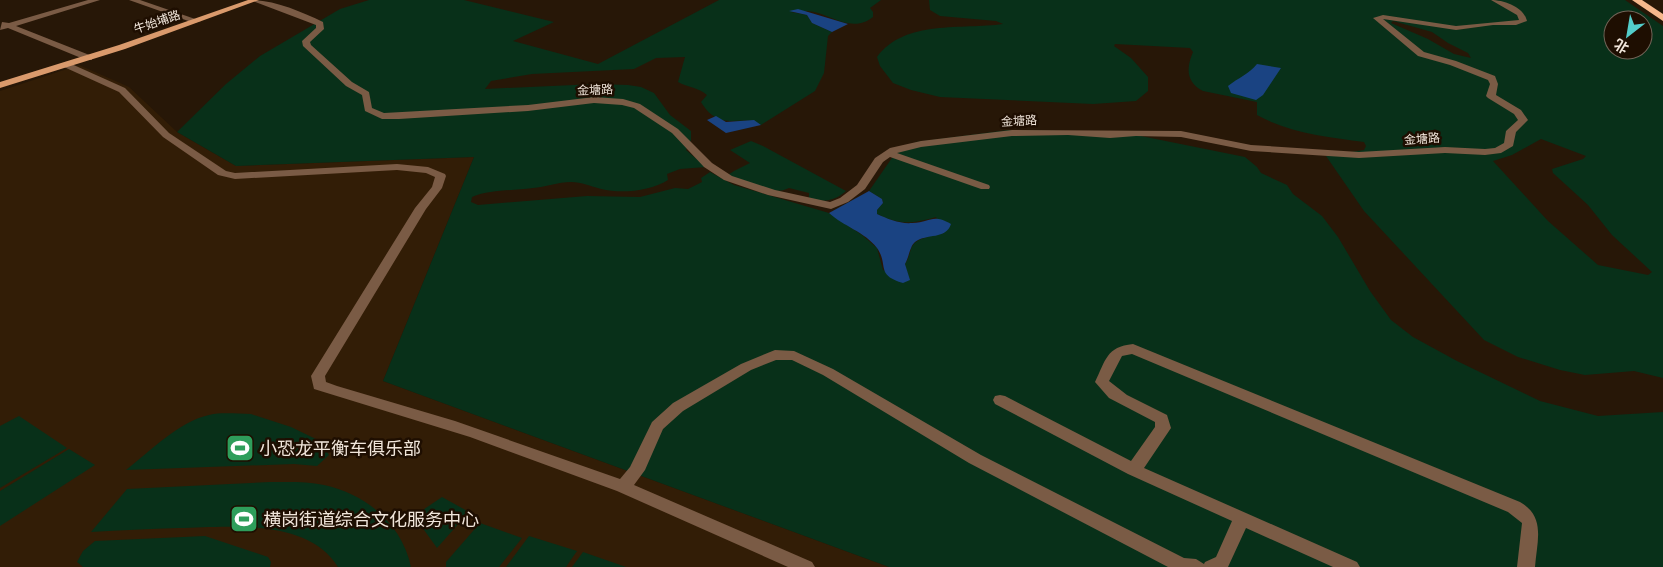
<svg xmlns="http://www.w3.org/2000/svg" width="1663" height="567" font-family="'Source Serif 4','Noto Sans SC',serif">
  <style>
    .built { fill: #321d06 }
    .green { fill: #083019; fill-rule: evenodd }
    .water { fill: #1a4382 }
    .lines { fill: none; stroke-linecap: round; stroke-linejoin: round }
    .minor { fill: #7a5b45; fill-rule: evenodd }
    .major { fill: #da9a6c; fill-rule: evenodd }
    .highway { fill: #f6b88c; fill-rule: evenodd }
    .labels { text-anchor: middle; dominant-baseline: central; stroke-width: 5; stroke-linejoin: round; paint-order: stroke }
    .far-street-label { font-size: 12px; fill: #f0e5da; stroke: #1e0e01 }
    .near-poi-label { font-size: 18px; fill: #f0e5da; stroke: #1e0e01; text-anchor: start }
  </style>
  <rect width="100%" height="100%" fill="#271707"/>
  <path class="built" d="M79,65L129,87L177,132L236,166L474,157L383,381L889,567H0V91Z"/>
  <g class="green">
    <path d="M369,0H464L554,22L513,41L598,64L719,0H881L870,8L873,12V17C850,35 830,12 807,11C802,11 796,12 791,12L807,15L812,23L832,32L828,36L824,73L815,91L761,125C743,112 721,135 701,102L707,95C700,88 687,87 678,82L685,57L656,58L634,69L532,74L491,81L485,89L596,84L628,85L641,87L654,93L670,115L691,131V140L686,150L706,167L680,169L667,174L668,180C650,191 622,194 601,189C590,186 582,182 571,182C558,182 545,187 533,188C512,191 491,189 472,197L471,202L478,205L587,196L640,197L675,188L688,189L702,182L701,178L710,172L734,185L829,213L862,235L877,248L883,270L909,280L905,264C909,258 909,255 911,249C915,237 933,236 944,233L936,217C912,224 900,225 877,214V210L883,203L882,199L869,191L894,155L916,142L1008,130L1133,132L1136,135L1245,157L1257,167L1261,173L1287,185L1293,194L1322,216L1338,237L1370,291L1391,320L1413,337L1457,361L1540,401L1598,416L1663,412V567H889L383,381L474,157L236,166L177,132L226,84L260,56L340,9Z"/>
    <path d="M929,0H1625L1663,26V378L1634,371L1585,375L1560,370L1518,357L1484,340L1364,211L1326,156L1364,150L1366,146L1364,142C1328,137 1289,133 1257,115V102L1203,91C1186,82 1186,68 1193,52L1190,48L1115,44L1114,46L1131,58L1148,77V91L1136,101L1093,104L940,97L911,90L893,83L880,66L877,57C905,19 962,30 1003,24L996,21L940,16L930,10ZM1613,20H1643V50H1613ZM1393,21L1432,32L1448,43L1468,53L1471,58L1454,54L1428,39L1391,23ZM1541,139L1586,156L1583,159L1552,169L1553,173L1588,205L1612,235L1652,272L1648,275L1598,265L1548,221L1493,161L1512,155Z"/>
    <path d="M751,141L763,146L846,191C835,201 823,203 809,198V193L789,188C771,197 745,182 728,175L734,171L750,163L730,150Z"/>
    <path d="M251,414L291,427L322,442L329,455L317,466L294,464L126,470C149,452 180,421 209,415C222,412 237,414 251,414Z"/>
    <path d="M19,416L67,448L0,488V426Z"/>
    <path d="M69,449L95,465L0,526V491Z"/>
    <path d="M270,482C287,482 306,481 324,485C366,494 402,524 411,567H338C308,518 228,527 179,528C149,529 120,530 91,532L127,489Z"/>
    <path d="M442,497L469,512L437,548L414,516Z"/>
    <path d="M480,523L522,538L499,567H446V562Z"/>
    <path d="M205,536L268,557L271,562L270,567H83L77,562L83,551L95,541Z"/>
    <path d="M529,536L577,551L566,567H506Z"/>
    <path d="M583,552L626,567H572Z"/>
  </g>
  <g class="water">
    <path d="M798,9L848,24L832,32L812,23L807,15L789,11Z"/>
    <path d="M1257,64L1281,68L1263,95L1256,100L1231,93L1228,86C1238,78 1249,74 1257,64Z"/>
    <path d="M716,116L726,122L754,120L761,125L726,133L707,120Z"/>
    <path d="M869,191L882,199L883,203L877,210V214C888,219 900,224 912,223C931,223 931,213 951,224C946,240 927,233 915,242C910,246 909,257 905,264L910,280L903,283C875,275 889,265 877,248C865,232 843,226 829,213Z"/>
  </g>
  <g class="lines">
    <g class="minor">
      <path d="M88,0H100L16,26L92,56V60H86L8,28L0,30L2,22L9,23Z"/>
      <path d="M129,0H140L201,21L194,23Z"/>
      <path d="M250,0C274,0 302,12 323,22L324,29L310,42L311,45L352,82L369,92L372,108L384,113L528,105L594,97L623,99L640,104L678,129L712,163L732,176L775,190L830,202L840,198L857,185L875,158L890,148L921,141L1012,130L1181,131L1251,145L1359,152L1445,147L1485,149L1495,148L1504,143L1506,131L1518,120L1514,114L1488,98L1486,96L1490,84L1488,80L1450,65L1418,56L1373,18L1383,15L1456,26L1519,20L1517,15L1491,0C1504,0 1524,7 1527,21L1516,25H1493L1456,30L1383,19L1424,52L1456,61L1495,76L1498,84L1496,95L1521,110L1528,120L1516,132L1513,146L1501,153L1485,155L1445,153L1359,158L1251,151L1181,137L1136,136L1110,138L1068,135L1012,136L921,147L897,153L989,185L990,187L989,189H981L890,157L883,162L865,189L848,202L831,209L768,195L724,180L704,167L672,133L634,108L622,105L594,103L528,111L399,119H382L365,111L362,95L346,86L303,46L302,41L316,28V25Z"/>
      <path d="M67,62L125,88L169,133L226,171L235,173L397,164L428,167L445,174L446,176L442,188L426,209L325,376L326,382L337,386L455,421L620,479L630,467L652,422L673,403L741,364L775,350L794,351L833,369L981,455L1184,558L1196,559L1204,564L1205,562L1216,557L1232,521L1128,474L995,404L993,400L995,396L1000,395L1005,396L1131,461L1155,427V422L1109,398L1095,382C1106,360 1106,347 1133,344L1520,502C1546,517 1537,541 1535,567H1517L1522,523L1508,512L1132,354L1122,356L1109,381L1127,395L1167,415L1171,428L1144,468L1357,562L1360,567H1333L1246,528L1228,567H1168L969,463L823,375L792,360H776L751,370L683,411L663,429L645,470L634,485L812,562L815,567H788L617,491L470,437L314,389L311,376L415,208L432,187L435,177L426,173L397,170L235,179L218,175L163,137L119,92L64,67L63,65Z"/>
    </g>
    <path class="major" d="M248,0H259L125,49L0,88V82L119,45Z"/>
    <path class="highway" d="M1632,0H1642L1663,14V21Z"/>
  </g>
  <defs>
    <symbol id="stadium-square" viewBox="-11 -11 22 22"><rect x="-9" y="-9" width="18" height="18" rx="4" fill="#2e9e5b" stroke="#1e0e01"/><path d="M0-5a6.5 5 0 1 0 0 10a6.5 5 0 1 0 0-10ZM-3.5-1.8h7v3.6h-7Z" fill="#fff"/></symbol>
  </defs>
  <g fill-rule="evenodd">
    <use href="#stadium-square" x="224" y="432" width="32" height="32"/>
    <use href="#stadium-square" x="228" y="503" width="32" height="32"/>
  </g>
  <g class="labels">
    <g class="far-street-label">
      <text transform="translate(157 22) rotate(-19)">牛始埔路</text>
      <text transform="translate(595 90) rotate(-2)">金塘路</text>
      <text transform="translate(1019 121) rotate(-3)">金塘路</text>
      <text transform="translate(1422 139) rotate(-4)">金塘路</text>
    </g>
    <g class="near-poi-label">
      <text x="259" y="448">小恐龙平衡车俱乐部</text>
      <text x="263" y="519">横岗街道综合文化服务中心</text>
    </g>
  </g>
  <g transform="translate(1628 35) rotate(211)"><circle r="24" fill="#1e0e01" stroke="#726458"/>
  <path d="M0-4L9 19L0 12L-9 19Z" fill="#53cdca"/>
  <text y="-8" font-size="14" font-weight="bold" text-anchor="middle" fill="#f0e5da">北</text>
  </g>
</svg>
